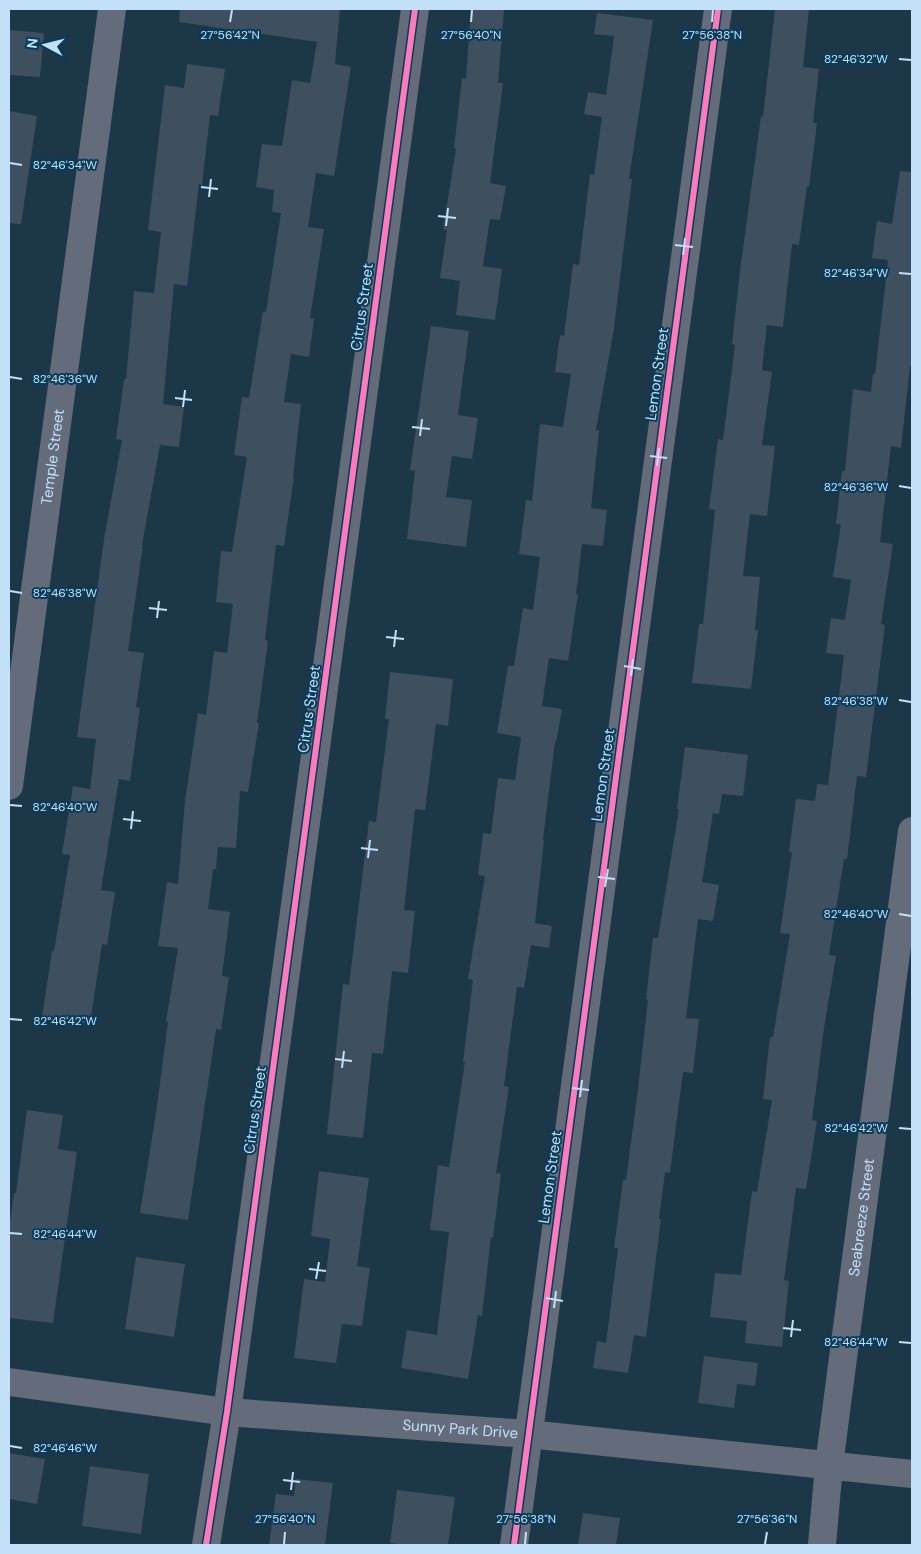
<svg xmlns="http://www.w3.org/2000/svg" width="921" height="1554" font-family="'DM Sans',sans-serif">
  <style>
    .building { fill: #3e4f60 }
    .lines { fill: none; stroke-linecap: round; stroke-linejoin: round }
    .minor { stroke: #646b7b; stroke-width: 28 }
    .cycleway-casing { stroke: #0a3b59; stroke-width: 9 }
    .cycleway { stroke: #fd7abc; stroke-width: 6 }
    .ticks { fill: none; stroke: #c2e0f8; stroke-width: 2 }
    .labels { text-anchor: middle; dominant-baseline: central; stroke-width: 4; stroke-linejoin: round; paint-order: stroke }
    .street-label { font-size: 15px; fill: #c2e0f8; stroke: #0a3b59 }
    .ticks-label { font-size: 12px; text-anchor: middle; fill: #c2e0f8; stroke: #0a3b59; stroke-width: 4; stroke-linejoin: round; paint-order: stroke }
  </style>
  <rect width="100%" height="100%" fill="#1c3747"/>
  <g class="building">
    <path d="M180,9H340L335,64L351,67L334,176L316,173L308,227L324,229L310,318L314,319L309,357L291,354L284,402L301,404L293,477H294L284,546L276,545L265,640L268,641L257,723H259L248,792L240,791L236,848L218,847L216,869H213L208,909L230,912L222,976L229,977L221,1030L216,1029L188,1220L140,1213L156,1113L168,1022L166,1021L178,948L158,946L167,882L178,884L185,801L198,713L206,715L214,651L227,653L233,604L216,602L221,551L232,552L247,457L234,455L242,397L249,398L263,311L266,312L281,213L272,212L274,190L256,187L262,144L282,146L292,80L310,83L317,42L179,22Z"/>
    <path d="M471,9H504L498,83H503L490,183L506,186L500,220L490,219L483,266L502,269L495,320L456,315L460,281L440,278L447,230L443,229L456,149L454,148L462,78L466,79Z"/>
    <path d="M775,9H809L803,67L819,69L813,123H817L809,187L807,186L799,245L792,244L783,327L767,325L762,370L772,372L762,445L775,446L767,516L750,514L743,576L760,577L755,630H758L751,689L692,683L699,624H703L715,510L709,509L718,439L723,440L735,345L732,344L740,271L761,116L763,117Z"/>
    <path d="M597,13L653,20L629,179H632L614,328L596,430L599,431L591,508L607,510L603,546L582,544L576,594H578L568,661L549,658L542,706L562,709L556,743L555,742L543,840H544L535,923L552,926L549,948L531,945L524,988L517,987L504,1086L509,1087L496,1173L501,1174L493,1238L491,1237L482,1316L478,1315L468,1379L401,1368L407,1330L437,1335L449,1232L430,1230L438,1165L449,1167L465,1062H463L473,980L468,979L485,876L478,875L483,833L491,834L498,778L515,780L521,737L497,733L508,666H514L523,608L533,610L540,557L519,554L526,500L532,501L540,424L563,427L571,374L555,372L560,335L564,336L573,264L579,265L590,174L594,175L602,117L584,114L588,92L606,95L614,36L594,34Z"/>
    <path d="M9,30L44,33L40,77L9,75Z"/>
    <path d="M187,64L225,69L218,116L210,115L202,185L199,184L187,286L174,284L163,404L184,407L179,447L160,445L142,545H143L128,651L144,653L136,707L140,708L130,781L119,779L101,890L115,892L107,945L102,944L90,1024L42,1017L52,951H54L70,855L62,854L73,786L90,789L96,739L77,737L104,539L122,440L116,439L124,379H126L134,291L154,293L161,232L148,230L165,85L184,88Z"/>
    <path d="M9,111L37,116L21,224L9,223Z"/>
    <path d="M900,171L912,172V366H910L901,448L891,446L880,542L893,544L881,624L885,625L866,777L857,776L847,859H844L829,955L836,956L824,1028L812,1120L817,1121L806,1189L796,1188L784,1280L789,1281L782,1347L745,1343L747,1321L710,1317L715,1273L741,1275L752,1191L757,1192L772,1100L763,1099L770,1037H773L790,934L780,933L792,852H789L796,799L815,801L817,784L828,785L844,655L826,653L831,618L845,620L851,580L833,577L841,524H836L842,471H845L853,389L871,392L873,374H875L888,260L872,258L877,221L892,224Z"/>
    <path d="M431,326L469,331L458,415L478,418L472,459L452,456L446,497L472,500L466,547L407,539L415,471L410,470Z"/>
    <path d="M390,672L453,679L448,726L436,724L425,810L415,809L404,910L415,911L408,973L392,971L383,1054L372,1053L363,1138L327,1134L343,984L349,985L369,821L376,822L389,719H385Z"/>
    <path d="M685,747L748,755L743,796L722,794L719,814L713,813L702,882L719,885L713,921L698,919L686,1018L699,1019L693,1073L683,1072L670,1173L665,1172L659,1219H661L646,1337L634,1335L628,1373L593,1368L597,1341L606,1343L618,1248H614L623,1180H626L638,1089L648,1000L646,999L653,938H658L679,809H677Z"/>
    <path d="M27,1110L63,1115L58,1149L77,1152L53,1323L9,1318V1229L14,1193H16Z"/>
    <path d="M319,1171L369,1178L357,1266L370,1268L362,1326L342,1324L336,1363L294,1358L304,1279L325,1282L330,1239L311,1236Z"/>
    <path d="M136,1257L185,1264L174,1337L125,1329Z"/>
    <path d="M704,1356L758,1363L755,1386L737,1384L734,1408L698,1403Z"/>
    <path d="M9,1453L45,1459L37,1504L9,1499Z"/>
    <path d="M90,1466L149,1474L141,1534L82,1526Z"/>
    <path d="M296,1479L333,1483L325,1545H269L276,1494L294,1496Z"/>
    <path d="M397,1490L455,1497L448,1545H406L390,1543Z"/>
    <path d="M583,1513L620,1518L616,1545H578Z"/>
  </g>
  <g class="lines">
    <g class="minor">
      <path id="s1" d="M9,786L112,9"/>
      <path id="s2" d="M9,1382L227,1412L528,1434L912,1474"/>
      <path d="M206,1545L227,1412L415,9"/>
      <path d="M514,1545L718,9"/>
      <path id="s3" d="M822,1545L829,1465L912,831"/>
    </g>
    <defs>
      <g id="cycleway">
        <path d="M206,1545L227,1412L415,9"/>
        <path d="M514,1545L718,9"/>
      </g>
    </defs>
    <use href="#cycleway" class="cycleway-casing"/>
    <use href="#cycleway" class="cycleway"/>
  </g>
  <path class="ticks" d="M230,22L232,10M471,22L472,10M712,22L713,10M899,59L911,60M10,163L22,165M201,187L218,189M209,197L211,179M438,216L456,218M446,226L448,208M675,245L693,247M683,255L685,238M899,273L911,274M10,377L22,379M175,398L192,400M183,407L185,390M412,427L430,429M420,436L422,419M650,456L667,458M657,466L659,448M899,486L911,488M10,591L22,593M149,608L167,610M157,618L159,601M386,637L404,639M394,647L396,630M624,666L641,669M631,676L633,659M899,700L911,702M10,805L22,806M123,819L141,821M131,829L133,811M361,848L378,850M368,858L370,840M598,877L615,879M605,887L608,869M899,914L911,916M10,1019L22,1020M335,1059L352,1061M342,1068L344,1051M572,1088L589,1090M580,1097L582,1080M899,1128L911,1129M10,1233L22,1234M309,1269L326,1271M316,1279L319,1262M546,1298L563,1301M554,1308L556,1291M783,1328L801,1330M791,1337L793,1320M899,1342L911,1343M10,1446L22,1448M283,1480L300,1482M291,1490L293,1472M284,1544L285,1532M525,1544L526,1532M765,1544L767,1532"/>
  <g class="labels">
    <g class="street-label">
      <text transform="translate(362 307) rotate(-82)">Citrus Street</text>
      <text transform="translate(657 374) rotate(-82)">Lemon Street</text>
      <text stroke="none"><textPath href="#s1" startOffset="332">Temple Street</textPath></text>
      <text transform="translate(309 709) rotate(-82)">Citrus Street</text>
      <text transform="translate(603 775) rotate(-82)">Lemon Street</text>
      <text transform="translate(255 1110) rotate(-82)">Citrus Street</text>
      <text transform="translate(550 1177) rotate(-82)">Lemon Street</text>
      <text stroke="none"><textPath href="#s3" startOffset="330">Seabreeze Street</textPath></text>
      <text stroke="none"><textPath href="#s2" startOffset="454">Sunny Park Drive</textPath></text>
    </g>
  </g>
  <g class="ticks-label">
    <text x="230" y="39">27°56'42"N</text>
    <text x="471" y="39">27°56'40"N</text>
    <text x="712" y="39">27°56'38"N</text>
    <text x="856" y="63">82°46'32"W</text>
    <text x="65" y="169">82°46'34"W</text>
    <text x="856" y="277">82°46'34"W</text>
    <text x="65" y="383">82°46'36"W</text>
    <text x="856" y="491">82°46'36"W</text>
    <text x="65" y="597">82°46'38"W</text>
    <text x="856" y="705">82°46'38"W</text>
    <text x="65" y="811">82°46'40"W</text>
    <text x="856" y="918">82°46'40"W</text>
    <text x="65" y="1025">82°46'42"W</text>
    <text x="856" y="1132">82°46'42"W</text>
    <text x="65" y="1238">82°46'44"W</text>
    <text x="856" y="1346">82°46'44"W</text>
    <text x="65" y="1452">82°46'46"W</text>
    <text x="285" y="1523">27°56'40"N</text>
    <text x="526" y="1523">27°56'38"N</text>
    <text x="767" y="1523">27°56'36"N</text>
  </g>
  <rect width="921" height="1554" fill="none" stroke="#c2e0f8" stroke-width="20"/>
  <g transform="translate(45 45) rotate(277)" stroke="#0a3b59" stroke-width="4" paint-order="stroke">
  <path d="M0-4L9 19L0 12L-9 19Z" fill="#c2e0f8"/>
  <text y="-8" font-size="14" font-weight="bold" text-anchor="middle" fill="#c2e0f8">N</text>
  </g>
</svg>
